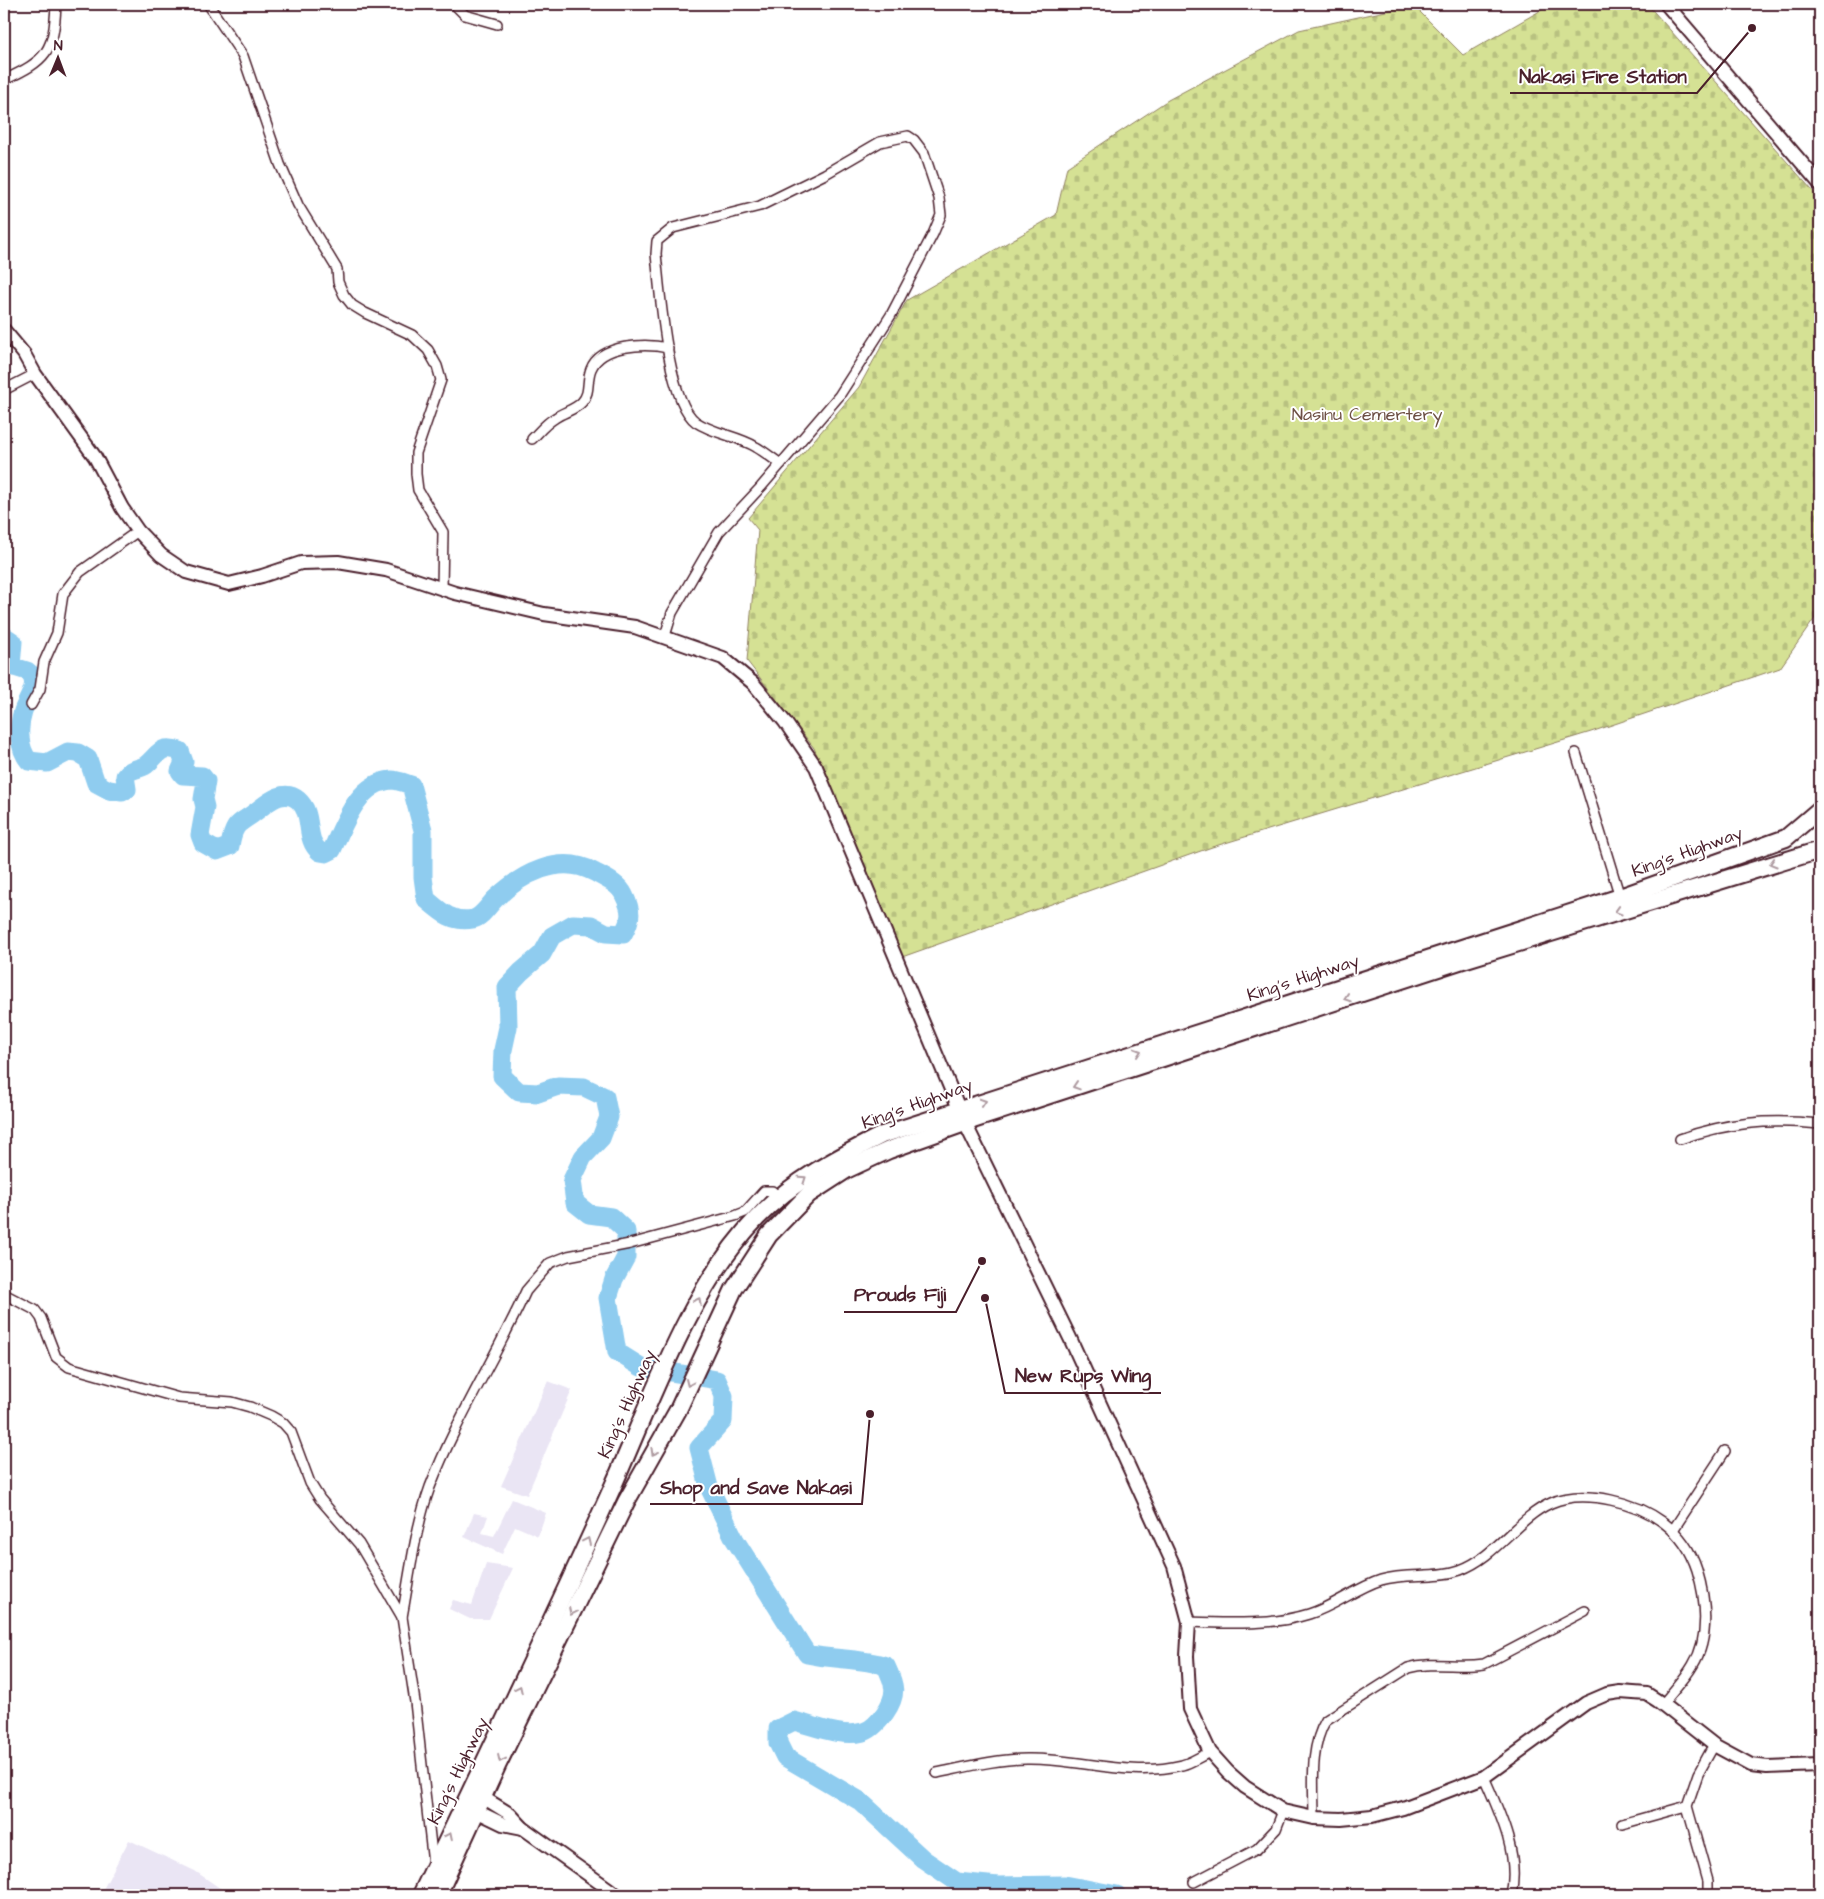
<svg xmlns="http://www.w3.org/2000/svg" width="1824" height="1899" font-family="'Architects Daughter',sans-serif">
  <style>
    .built { fill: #eae5f4 }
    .cemetery { fill: url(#cemetery-stones); stroke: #908060 }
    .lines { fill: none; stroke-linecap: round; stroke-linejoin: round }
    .river { stroke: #8fccef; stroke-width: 19 }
    .street-casing { stroke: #4a1f2b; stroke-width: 12 }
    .secondary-casing { stroke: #4a1f2b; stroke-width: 16 }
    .highway-casing { stroke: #4a1f2b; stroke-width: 20 }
    .street { stroke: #fff; stroke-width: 9 }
    .secondary { stroke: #fff; stroke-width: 12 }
    .highway { stroke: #fff; stroke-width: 16 }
    .oneway { stroke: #ae9aa0 }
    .labels { text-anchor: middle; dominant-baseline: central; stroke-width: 4; stroke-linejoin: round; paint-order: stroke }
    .park-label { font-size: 18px; fill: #6d5045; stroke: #fff }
    .street-label { font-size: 18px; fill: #4a1f2b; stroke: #fff }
    .leader { fill: none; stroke: #4a1f2b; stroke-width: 2 }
    .callout-dot { fill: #4a1f2b; stroke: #fff; stroke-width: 2 }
    .callout-label { font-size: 19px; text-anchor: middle; font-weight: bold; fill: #4a1f2b; stroke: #fff; stroke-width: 4; stroke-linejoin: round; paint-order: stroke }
  </style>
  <defs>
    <pattern id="cemetery-stones" width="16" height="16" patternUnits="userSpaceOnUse" patternTransform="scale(1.25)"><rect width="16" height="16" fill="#d5e194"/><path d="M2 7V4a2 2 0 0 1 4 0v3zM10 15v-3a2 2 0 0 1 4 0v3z" fill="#b8c180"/></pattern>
  </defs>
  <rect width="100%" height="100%" fill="#fff"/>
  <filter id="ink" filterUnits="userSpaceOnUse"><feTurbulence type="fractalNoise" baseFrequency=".02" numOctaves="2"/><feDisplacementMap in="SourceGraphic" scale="10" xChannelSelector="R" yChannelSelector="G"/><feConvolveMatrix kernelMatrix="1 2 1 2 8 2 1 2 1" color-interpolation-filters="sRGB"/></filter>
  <g filter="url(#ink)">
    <g class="built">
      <path d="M548,1381L572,1390L527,1495L501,1486Z"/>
      <path d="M512,1499L546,1513L538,1536L515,1526L502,1554L464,1537L474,1513L488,1516L482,1533L494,1536Z"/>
      <path d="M486,1564L513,1568L489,1619H470L449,1609L453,1600L472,1605Z"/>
      <path d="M129,1840L195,1871L230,1895H100Z"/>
    </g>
    <path class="cemetery" d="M1552,4H1647L1820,199V611L1780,668L1591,732L1212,847L902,957L814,748L747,661L758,530L748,518L859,387L907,300L1056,215L1067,167L1168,100L1299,30L1413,5L1463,55Z"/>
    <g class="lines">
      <path class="river" d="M4,636L13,642L11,666L27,671C42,681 27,699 23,711C18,726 18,748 29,761L47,763L68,752L78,753L88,759L96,783L109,790L122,792L127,789L125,776C130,768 139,770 146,765C159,754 160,744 180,751L184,762L180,771L183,775L202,776L206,781L203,799L205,807L200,835L203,843L217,851L230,846C231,840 232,833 236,827C240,821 248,818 254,813C266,804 283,787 298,800C315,815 303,838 320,852L326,853L332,850C344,824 358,782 392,780C397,780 405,783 411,785L423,830V877L426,899C441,912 452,923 473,919C482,917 489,905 495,899C521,874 560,853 594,872C605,878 619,884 624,895C632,911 632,918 623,934L606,933L591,925L573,924L552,936L542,954L521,972L507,987L508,1027L503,1050L502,1076L519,1092L538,1093L558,1086L584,1087L605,1097L609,1117L601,1138L583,1157L572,1180L575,1203L589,1214L611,1217L626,1231V1257L614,1279L608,1298L617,1352L641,1367L717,1380L724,1396L723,1421L699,1448L709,1487L735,1540L807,1654C834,1660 861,1658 886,1666C895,1685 898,1694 885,1713C880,1720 872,1730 863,1732C842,1738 814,1726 794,1721L778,1729V1743L785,1757L860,1801L923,1859L957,1882L998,1886L1065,1885L1117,1895"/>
      <defs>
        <g id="street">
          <path d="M208,4L243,56L280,164L298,205L337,269L338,282L344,295L352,305L365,313L412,335L428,350L437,366L441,380L416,453V474L418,490L443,532L442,589"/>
          <path d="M454,4L465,15L497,24"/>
          <path d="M4,80C47,60 54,52 56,4"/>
          <path d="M4,390L35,374"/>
          <path d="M532,439C539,432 546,423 555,418C563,412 575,410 582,402C591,392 586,381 591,369C601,344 646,343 668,348"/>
          <path d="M665,636L672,613L719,532L761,487L839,396L891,315L933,234L941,215L939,198L924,153L914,140L908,136L880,142L825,174L760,206L673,228L657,241L656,254C660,291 667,401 696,422C714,434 738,436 756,447C765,452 773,459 781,464"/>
          <path d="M31,705L40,689L44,662L57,633L63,594L80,572L138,531"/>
          <path d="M1576,753L1620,897"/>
          <path d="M1680,1139C1728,1122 1769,1119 1820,1124"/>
          <path d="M4,1294L35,1310L41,1318L56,1357L69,1367L179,1398L232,1402L250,1407L271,1416L283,1423L291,1432L310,1483L320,1499L359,1544L402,1617L415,1702L433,1864"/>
          <path d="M1673,1530L1725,1451"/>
          <path d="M402,1617C410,1574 415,1529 430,1487C456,1419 496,1357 526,1291L550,1263L568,1256L630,1244L735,1216L745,1212L764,1191H772L779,1197"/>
          <path d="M1189,1622C1229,1623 1271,1626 1309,1614C1335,1606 1356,1588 1381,1580C1407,1572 1435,1579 1460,1570C1496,1557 1517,1518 1551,1503C1569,1495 1592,1496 1611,1500C1650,1508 1684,1529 1697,1570C1706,1599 1710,1638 1693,1665C1685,1679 1673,1691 1663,1704"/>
          <path d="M937,1773C966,1767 997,1759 1027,1759C1079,1758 1130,1778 1182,1765C1191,1763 1201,1756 1210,1752"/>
          <path d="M1484,1777C1500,1813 1520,1855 1511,1895"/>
          <path d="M1314,1818C1314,1786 1309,1748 1326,1720L1408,1668C1433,1661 1458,1668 1484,1664L1585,1611"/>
          <path d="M1622,1824L1687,1806"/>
          <path d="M1194,1882L1257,1849L1276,1829L1283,1811"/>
          <path d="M1708,1895V1881L1687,1806L1698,1774L1714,1745"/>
        </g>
        <g id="secondary">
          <path d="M1666,4L1820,184"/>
          <path d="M4,330L24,354L35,374L95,457L122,508L138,531L161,555L186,572L229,584L262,576L301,563L338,562L386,570L455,593L544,614L635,627L723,658L753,683L785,722L816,767L965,1123L1070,1338L1174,1566L1189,1622L1187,1656L1190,1709L1210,1752L1228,1772L1245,1787L1283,1811L1314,1818L1341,1819L1372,1816L1403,1808L1484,1777L1586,1703L1607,1694L1620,1692L1647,1694L1658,1701L1714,1745L1751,1765L1767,1767L1820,1765"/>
          <path d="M476,1793L510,1814L523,1828L617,1895"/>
          <path d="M470,1808L503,1824L523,1828"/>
        </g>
        <g id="highway">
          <path d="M421,1895C486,1759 551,1624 613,1486C652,1399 690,1287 757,1218C792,1181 837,1158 882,1135L1620,897L1786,838L1820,809"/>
          <path d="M438,1895L498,1764L626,1502L678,1410L734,1289L769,1235L809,1194L846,1170L889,1150L973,1120L1460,961L1820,850"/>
        </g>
      </defs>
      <use href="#street" class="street-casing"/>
      <use href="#secondary" class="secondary-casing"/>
      <use href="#highway" class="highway-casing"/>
      <use href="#street" class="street"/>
      <use href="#secondary" class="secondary"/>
      <use href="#highway" class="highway"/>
    </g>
    <defs><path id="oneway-chevron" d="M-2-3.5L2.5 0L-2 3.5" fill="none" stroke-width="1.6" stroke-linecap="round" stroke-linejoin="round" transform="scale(1.25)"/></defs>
    <g class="oneway">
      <use href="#oneway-chevron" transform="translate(1773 863) rotate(163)"/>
      <use href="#oneway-chevron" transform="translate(1618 911) rotate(163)"/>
      <use href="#oneway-chevron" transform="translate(1347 998) rotate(162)"/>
      <use href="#oneway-chevron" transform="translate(1138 1052) rotate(-18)"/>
      <use href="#oneway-chevron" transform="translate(1076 1086) rotate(162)"/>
      <use href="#oneway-chevron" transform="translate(983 1102) rotate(-18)"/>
      <use href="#oneway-chevron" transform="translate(803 1179) rotate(-34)"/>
      <use href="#oneway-chevron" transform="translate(698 1301) rotate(-62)"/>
      <use href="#oneway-chevron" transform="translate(689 1383) rotate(114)"/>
      <use href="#oneway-chevron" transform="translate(654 1452) rotate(119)"/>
      <use href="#oneway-chevron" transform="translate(587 1541) rotate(-65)"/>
      <use href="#oneway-chevron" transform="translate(572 1612) rotate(116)"/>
      <use href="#oneway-chevron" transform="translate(519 1689) rotate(-65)"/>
      <use href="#oneway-chevron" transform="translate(501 1759) rotate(115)"/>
      <use href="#oneway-chevron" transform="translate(449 1836) rotate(-64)"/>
    </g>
  </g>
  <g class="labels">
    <g class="park-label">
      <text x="1367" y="414">Nasinu Cemertery</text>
    </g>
    <g class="street-label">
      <text transform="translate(1687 852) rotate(-20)">King's Highway</text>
      <text transform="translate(1303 978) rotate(-18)">King's Highway</text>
      <text transform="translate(917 1104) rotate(-20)">King's Highway</text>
      <text transform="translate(627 1404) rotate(-66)">King's Highway</text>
      <text transform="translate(458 1771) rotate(-64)">King's Highway</text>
    </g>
  </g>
  <path class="leader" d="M1752 28L1697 93H1510M982 1261L956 1312H844M985 1298L1005 1393H1161M870 1414L862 1504H650"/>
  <g class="callout-dot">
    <circle cx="1752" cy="28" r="5"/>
    <circle cx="982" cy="1261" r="5"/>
    <circle cx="985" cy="1298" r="5"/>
    <circle cx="870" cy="1414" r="5"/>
  </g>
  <g class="callout-label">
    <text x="1603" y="83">Nakasi Fire Station</text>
    <text x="900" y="1301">Prouds Fiji</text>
    <text x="1083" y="1382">New Rups Wing</text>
    <text x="756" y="1494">Shop and Save Nakasi</text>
  </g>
  <rect width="1824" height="1899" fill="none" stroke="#fff" stroke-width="20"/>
  <rect x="10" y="10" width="1804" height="1879" fill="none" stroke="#4a1f2b" stroke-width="2" filter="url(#ink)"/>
  <g transform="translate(58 58) rotate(1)" stroke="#ffffff" stroke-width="4" paint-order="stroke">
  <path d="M0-4L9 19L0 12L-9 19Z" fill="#4a1f2b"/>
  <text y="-8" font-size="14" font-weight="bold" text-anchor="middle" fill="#4a1f2b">N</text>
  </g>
</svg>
